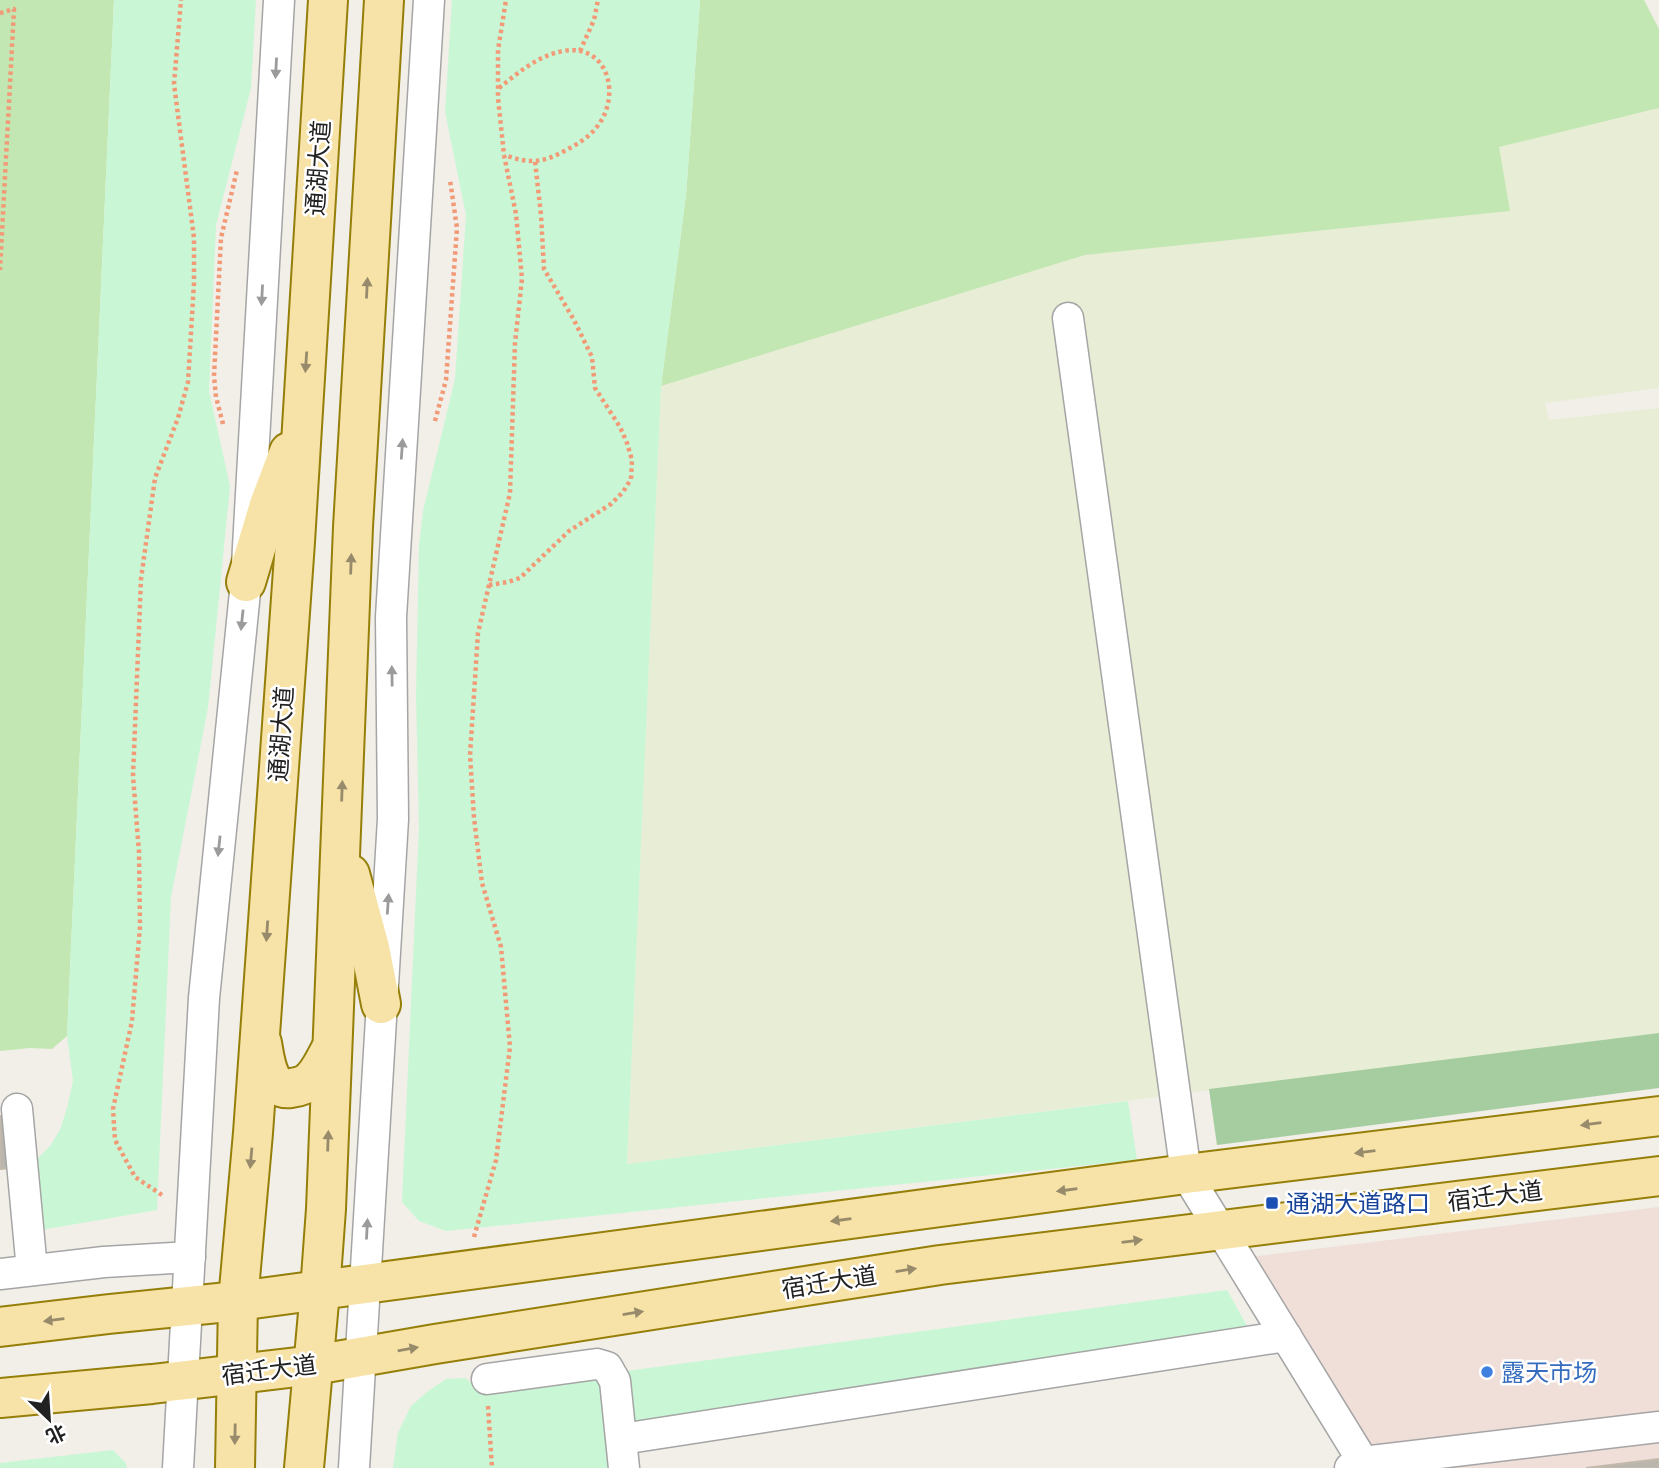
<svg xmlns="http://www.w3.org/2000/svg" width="1659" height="1468" font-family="Helvetica,'Noto Sans SC',sans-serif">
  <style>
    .commercial { fill: #f0ded9 }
    .farmland { fill: #e8eed5 }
    .grass { fill: #c3e7b2 }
    .forest { fill: #a5cda0 }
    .park { fill: #c9f7d5 }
    .building { fill: #bab6ae; stroke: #c2b9ab; stroke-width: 2 }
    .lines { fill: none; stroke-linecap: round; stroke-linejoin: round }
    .minor-casing { stroke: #a5a5a5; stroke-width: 33 }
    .major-casing { stroke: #957f09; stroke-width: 42 }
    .path { stroke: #f29a78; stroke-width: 4.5; stroke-dasharray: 3.5 3.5; stroke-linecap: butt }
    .minor { stroke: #fff; stroke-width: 30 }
    .major { stroke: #f7e2a7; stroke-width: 38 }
    .oneway { fill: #9b9b9b }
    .oneway2 { fill: #978b6b }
    .transit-dot { fill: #1a4fb4; stroke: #fff; stroke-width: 2.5 }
    .shop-dot { fill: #3f7fe0; stroke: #fff; stroke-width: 2.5 }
    .labels { text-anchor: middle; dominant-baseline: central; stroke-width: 5; stroke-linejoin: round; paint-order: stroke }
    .street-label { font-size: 24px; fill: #212121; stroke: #fff }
    .transit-label { font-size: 24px; fill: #164399; stroke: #fff; text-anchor: start }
    .shop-label { font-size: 24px; fill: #366cbe; stroke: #fff; text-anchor: start }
  </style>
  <rect width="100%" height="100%" fill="#f1efe8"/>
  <path class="commercial" d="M1659,1207V1468H1374L1242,1258Z"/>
  <path class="farmland" d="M1659,108V388L1545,403L1549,420L1659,408V1033L627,1164L661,386L1085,255L1510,211L1498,147Z"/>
  <g class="grass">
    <path d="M0,0H114L67,1036L52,1049L30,1048L0,1051Z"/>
    <path d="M700,0H1644L1659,29V108L1499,147L1510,211L1085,255L661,386L686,195Z"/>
  </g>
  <path class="forest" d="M1659,1033V1088L1217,1145L1209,1089Z"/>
  <g class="park">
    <path d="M114,0H256L251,88L216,225L209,391L230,486L208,708L171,897L157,1210L41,1230L37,1159L50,1146L60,1130L67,1108L73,1081L67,1035Z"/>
    <path d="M452,0H700L686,195L661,386L627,1164L1128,1101L1137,1160L446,1231L419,1221L402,1202L419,827L416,696L419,546L423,511L455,379L466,215L445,112Z"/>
    <path d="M1227,1290L1250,1331L606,1429L611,1468H393L398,1433L411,1406L428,1391L446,1379L466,1378L479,1391Z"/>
    <path d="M113,1450L126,1463L127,1468H0V1463Z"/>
  </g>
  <g class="building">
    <path d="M0,1116H6L11,1168L0,1169Z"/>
    <path d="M1659,1459V1468H1586Z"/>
  </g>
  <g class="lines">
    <defs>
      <g id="minor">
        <path d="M1068,318L1186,1174L1367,1468"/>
        <path d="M17,1109L32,1270"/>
        <path d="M0,1274L104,1262L190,1257"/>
        <path d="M487,1379L597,1364L607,1367L615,1381L624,1468"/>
        <path d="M622,1439L1286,1336"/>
        <path d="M178,1468L204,998L246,582L279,0"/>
        <path d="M354,1468L393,819L391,617L429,0"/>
        <path d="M1350,1468L1363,1462L1659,1427"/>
      </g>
      <g id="major">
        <path d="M246,582L269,505L289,452"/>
        <path d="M350,874L370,948L381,1004"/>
        <path d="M262,1043C265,1060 268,1092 291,1088C298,1087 306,1085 311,1080C320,1072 326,1057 332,1047"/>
        <path d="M0,1327L109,1314L238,1301L1186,1174L1659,1116"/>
        <path d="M0,1398L152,1384L314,1365L435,1344L940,1265L1659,1176"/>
        <path d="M235,1468L238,1301L253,1133L295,542L328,0"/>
        <path d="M304,1468L320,1291L326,1209L353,527L384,0"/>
      </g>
    </defs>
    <use href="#minor" class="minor-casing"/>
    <use href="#major" class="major-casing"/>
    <g class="path">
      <path d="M0,13L14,9L0,270"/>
      <path d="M580,51L594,20L598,0"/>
      <path d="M499,88C518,73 537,56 563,51C607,43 621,93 599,124C591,136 578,144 566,150C543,163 529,164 505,155"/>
      <path d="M435,421L446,380L457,228L450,180"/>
      <path d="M223,424L216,397L214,376L221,238L237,170"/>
      <path d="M489,585L508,582L520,578L569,531L611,504L623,492L631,479L632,460L627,443L620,427L595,388L592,357L574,320L544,269L541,215L535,161"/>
      <path d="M162,1195L135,1177L115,1140L113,1109L132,1021L140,927L139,852L133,776L141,579L155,478L178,418L188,382L194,283V238L174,84L181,0"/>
      <path d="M474,1237L496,1160L510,1047L501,947L482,883L474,818L470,755L478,633L510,493L515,343L522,279L516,214L504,155L498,98V50L506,0"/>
      <path d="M488,1406L492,1468"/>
    </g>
    <use href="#minor" class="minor"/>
    <use href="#major" class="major"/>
  </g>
  <defs><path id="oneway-solid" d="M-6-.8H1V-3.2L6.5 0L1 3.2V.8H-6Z" transform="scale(1.75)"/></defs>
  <g class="oneway">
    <use href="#oneway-solid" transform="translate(276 68) rotate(93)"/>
    <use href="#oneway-solid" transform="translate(262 295) rotate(93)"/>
    <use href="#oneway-solid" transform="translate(402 449) rotate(-86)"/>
    <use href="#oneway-solid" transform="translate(242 620) rotate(96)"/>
    <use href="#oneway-solid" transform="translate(392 676) rotate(-91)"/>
    <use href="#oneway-solid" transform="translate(219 846) rotate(96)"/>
    <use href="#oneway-solid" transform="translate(388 904) rotate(-86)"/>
    <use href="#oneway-solid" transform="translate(367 1229) rotate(-87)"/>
  </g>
  <g class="oneway2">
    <use href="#oneway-solid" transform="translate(367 288) rotate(-87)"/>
    <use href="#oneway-solid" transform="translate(306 362) rotate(94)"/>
    <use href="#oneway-solid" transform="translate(351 564) rotate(-88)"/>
    <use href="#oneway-solid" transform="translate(342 791) rotate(-88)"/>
    <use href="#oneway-solid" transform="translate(267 931) rotate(94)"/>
    <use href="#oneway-solid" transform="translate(1591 1124) rotate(173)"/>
    <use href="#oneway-solid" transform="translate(328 1141) rotate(-88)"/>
    <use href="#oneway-solid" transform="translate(1365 1152) rotate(173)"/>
    <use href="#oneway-solid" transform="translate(251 1158) rotate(95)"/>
    <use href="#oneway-solid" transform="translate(1067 1190) rotate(172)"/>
    <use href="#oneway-solid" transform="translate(841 1220) rotate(172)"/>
    <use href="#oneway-solid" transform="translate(1132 1241) rotate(-7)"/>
    <use href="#oneway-solid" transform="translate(906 1270) rotate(-9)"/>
    <use href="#oneway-solid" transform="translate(633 1313) rotate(-9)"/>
    <use href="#oneway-solid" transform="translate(54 1320) rotate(173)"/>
    <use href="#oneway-solid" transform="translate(408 1349) rotate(-10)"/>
    <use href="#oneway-solid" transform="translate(235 1434) rotate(91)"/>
  </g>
  <rect class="transit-dot" x="1265" y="1196" width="14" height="14" rx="3.5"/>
  <circle class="shop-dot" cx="1487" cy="1372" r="7"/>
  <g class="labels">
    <g class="street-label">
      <text transform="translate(318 168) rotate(-86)">通湖大道</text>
      <text transform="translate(281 734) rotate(-86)">通湖大道</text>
      <text transform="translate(1495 1196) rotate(-7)">宿迁大道</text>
      <text transform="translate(829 1282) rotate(-9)">宿迁大道</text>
      <text transform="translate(269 1370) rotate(-7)">宿迁大道</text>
    </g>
    <g class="transit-label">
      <text x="1286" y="1203">通湖大道路口</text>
    </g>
    <g class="shop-label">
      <text x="1501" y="1372">露天市场</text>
    </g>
  </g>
  <g transform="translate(49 1419) rotate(155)" stroke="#ffffff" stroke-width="5" paint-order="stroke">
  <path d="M0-5L12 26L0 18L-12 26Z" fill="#212121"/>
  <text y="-10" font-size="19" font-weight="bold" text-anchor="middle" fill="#212121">北</text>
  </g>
</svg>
